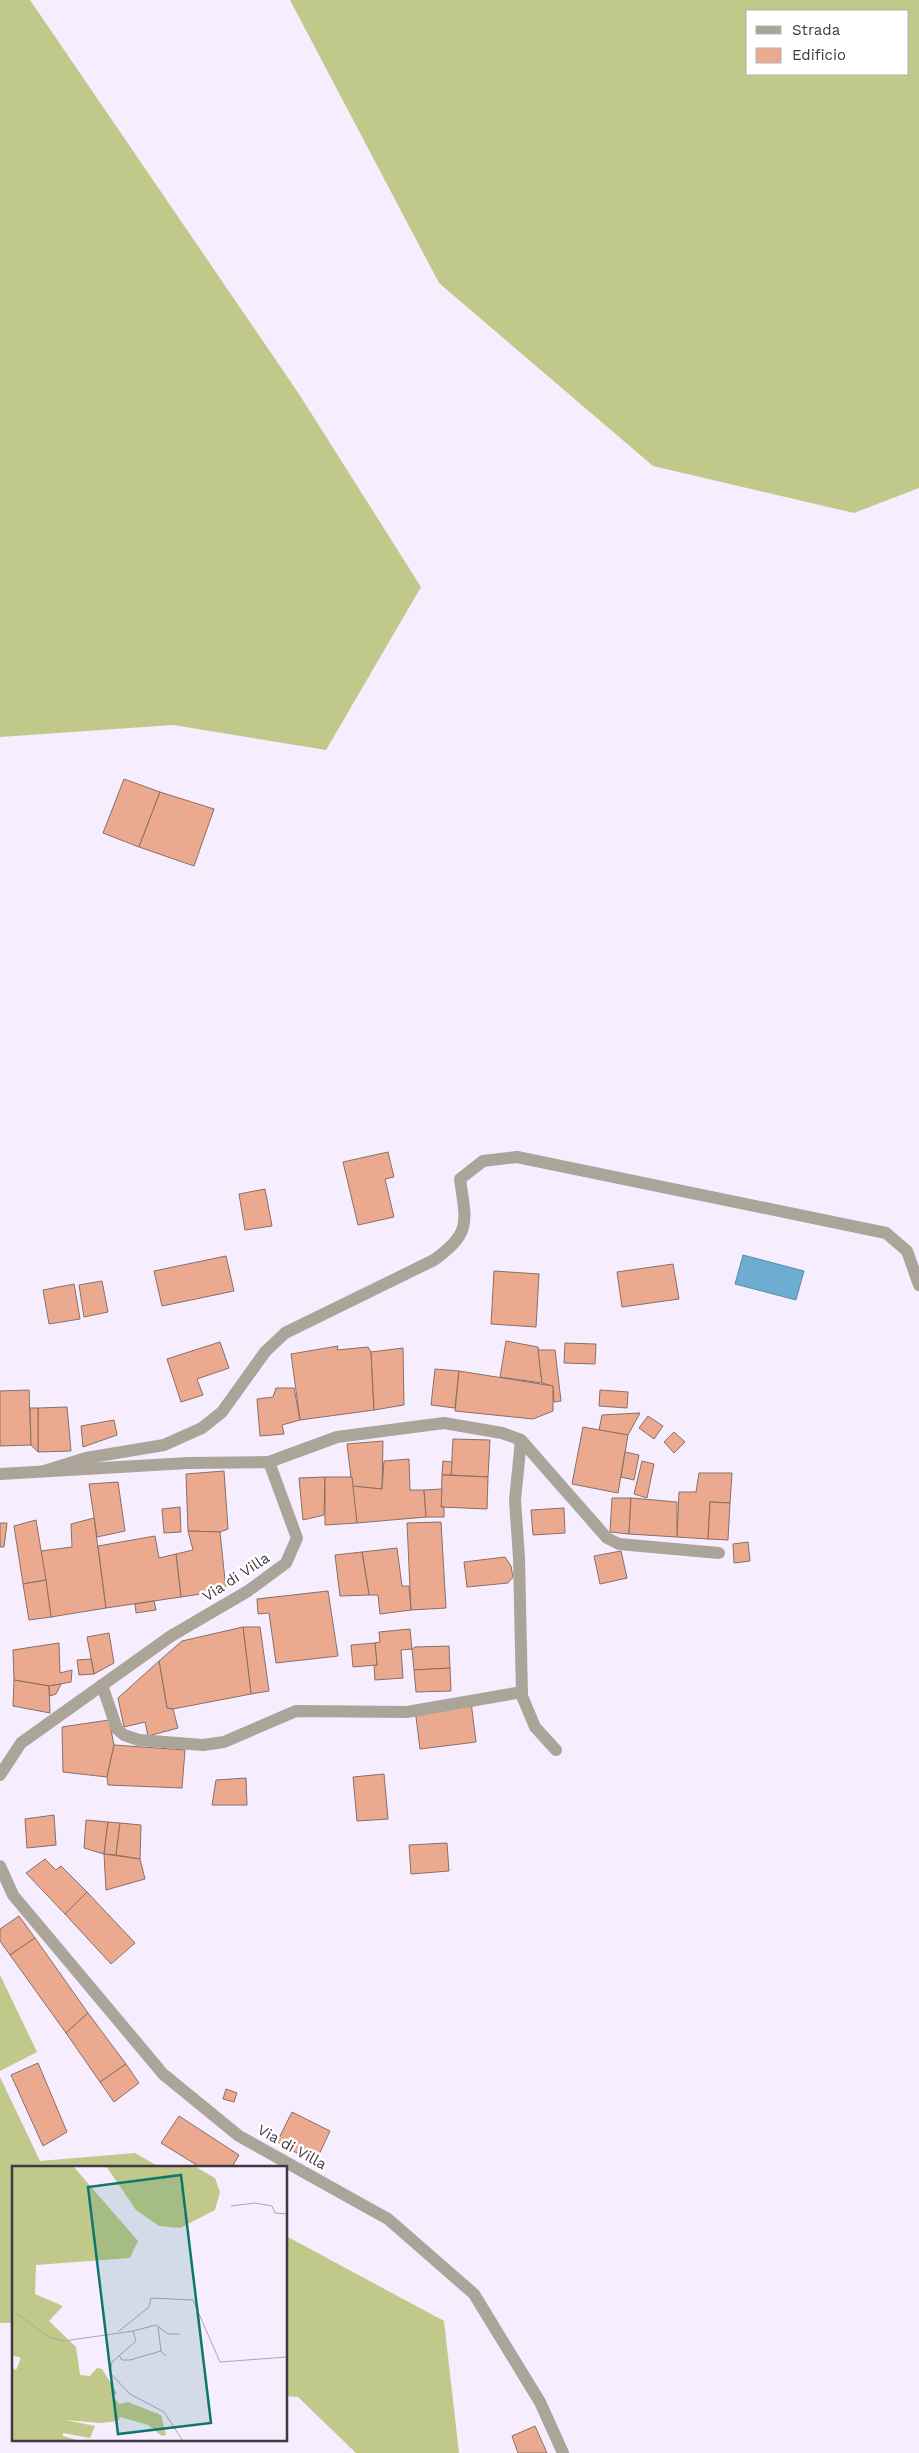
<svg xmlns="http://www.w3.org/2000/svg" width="919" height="2453" font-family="'Work Sans',sans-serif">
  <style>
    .forest { fill: #c0c98a; fill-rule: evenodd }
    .water { fill: #6cadd1; stroke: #5e8aa6 }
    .building { fill: #ebaa90; stroke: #8a6f64 }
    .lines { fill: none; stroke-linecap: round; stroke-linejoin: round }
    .service { stroke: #aaa499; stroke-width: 12 }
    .minor { stroke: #aaa499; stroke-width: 12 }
    .labels { text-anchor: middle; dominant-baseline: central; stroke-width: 5; stroke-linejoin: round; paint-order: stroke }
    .street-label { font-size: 15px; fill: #3f3943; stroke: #fff }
    .inset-road { fill: none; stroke: #ada5b3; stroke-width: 1 }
    .view { fill: #0f766e; fill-opacity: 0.15; stroke: #0f766e; stroke-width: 2.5 }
    .inset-edge { fill: none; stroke: #3f3943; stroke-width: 2.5 }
  </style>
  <rect width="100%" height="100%" fill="#f6edfe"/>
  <g class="forest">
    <path d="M0,0H30L299,394L421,587L326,750L173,725L0,737Z"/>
    <path d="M290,0H919V488L854,513L653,466L439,283ZM908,11V74H748V11Z"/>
    <path d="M0,1975L37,2052L0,2071Z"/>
    <path d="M0,2077L40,2161L135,2153L159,2167H14L12,2323H0Z"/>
    <path d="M286,2236L444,2321L459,2453H356L298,2397L286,2396Z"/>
  </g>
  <path class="water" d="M743,1255L804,1271L796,1300L735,1284Z"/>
  <g class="building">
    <path d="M124,779L160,792L139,847L103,833Z"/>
    <path d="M160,792L214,809L194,866L139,847Z"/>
    <path d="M388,1152L394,1177L385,1179L394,1217L358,1225L343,1162Z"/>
    <path d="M265,1189L272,1226L245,1230L239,1194Z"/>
    <path d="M226,1256L234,1291L162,1306L154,1271Z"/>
    <path d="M673,1264L679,1299L622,1307L617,1272Z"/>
    <path d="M494,1271L539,1274L536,1327L491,1324Z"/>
    <path d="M102,1281L108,1312L84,1317L79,1285Z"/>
    <path d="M74,1284L80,1319L49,1324L43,1290Z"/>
    <path d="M506,1341L538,1347L542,1383L500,1377Z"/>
    <path d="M220,1342L229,1368L197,1379L203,1395L181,1402L167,1359Z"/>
    <path d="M565,1343L596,1344L595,1364L564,1363Z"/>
    <path d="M338,1346L337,1350L368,1347L371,1352L374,1410L300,1420L291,1354Z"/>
    <path d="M403,1348L404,1405L374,1410L371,1352Z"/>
    <path d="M538,1350H555L561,1401L554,1402L553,1386L542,1383Z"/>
    <path d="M435,1369L459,1371L455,1408L431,1405Z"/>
    <path d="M459,1371L553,1386V1411L533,1419L455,1411Z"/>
    <path d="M276,1388H294L300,1420L282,1425L284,1434L260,1436L257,1399L273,1397Z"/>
    <path d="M29,1390L31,1445L0,1446V1391Z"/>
    <path d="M600,1390L628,1392L627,1408L599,1406Z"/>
    <path d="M67,1407L71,1451L38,1452V1408Z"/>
    <path d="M30,1408H38V1452L31,1445Z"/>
    <path d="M640,1413L628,1435L599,1430L602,1415Z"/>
    <path d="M648,1416L663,1426L654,1439L639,1428Z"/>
    <path d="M114,1420L117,1435L83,1447L81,1426Z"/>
    <path d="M583,1427L628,1435L618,1493L572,1484Z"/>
    <path d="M674,1432L685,1442L674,1453L664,1442Z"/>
    <path d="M453,1439L490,1440L488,1477L451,1475Z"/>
    <path d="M383,1441L382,1489L352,1486L347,1444Z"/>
    <path d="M625,1452L639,1455L634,1480L621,1477Z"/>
    <path d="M409,1459L410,1490H424L426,1517L357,1523L352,1486L382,1489L384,1461Z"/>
    <path d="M443,1461L452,1462L451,1475H442Z"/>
    <path d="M642,1461L654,1464L647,1498L634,1494Z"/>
    <path d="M224,1471L228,1529L220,1532L188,1531L186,1474Z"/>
    <path d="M699,1473H732L730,1503L710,1502L708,1539L677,1537L679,1492H696Z"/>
    <path d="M442,1475L488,1477L487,1509L441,1507Z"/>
    <path d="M325,1477L324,1515L303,1520L299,1478Z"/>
    <path d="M325,1477H352L357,1523L325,1525Z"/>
    <path d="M118,1482L125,1531L97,1537L89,1484Z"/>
    <path d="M442,1489L441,1507H444V1517H426L424,1490Z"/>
    <path d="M612,1498H631L629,1534L610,1532Z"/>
    <path d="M631,1498L677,1502V1537L629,1534Z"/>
    <path d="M710,1502L730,1503L728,1540L708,1539Z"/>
    <path d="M180,1507L181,1532L164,1533L162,1509Z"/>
    <path d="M564,1508L565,1533L533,1535L531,1510Z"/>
    <path d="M94,1518L106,1608L51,1617L41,1551L72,1547L71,1524Z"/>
    <path d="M36,1520L46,1580L23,1584L14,1526Z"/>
    <path d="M441,1522L446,1608L411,1610L407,1523Z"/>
    <path d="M0,1523H7L4,1547H0Z"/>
    <path d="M188,1531L220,1532L226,1590L181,1597L176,1554L193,1550Z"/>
    <path d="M155,1536L159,1558L176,1554L181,1597L106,1608L98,1546Z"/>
    <path d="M748,1542L750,1561L734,1563L733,1544Z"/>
    <path d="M397,1548L402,1586H409L411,1610L380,1614L378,1595H369L362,1552Z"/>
    <path d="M621,1551L627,1578L600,1584L594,1556Z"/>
    <path d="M362,1552L369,1595L340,1596L335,1555Z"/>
    <path d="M505,1557L511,1566L513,1577L508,1583L467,1587L464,1562Z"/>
    <path d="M46,1580L51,1617L29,1620L23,1584Z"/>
    <path d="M328,1591L338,1656L276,1663L269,1613L258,1614L257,1599Z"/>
    <path d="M154,1601L156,1610L136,1613L135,1604Z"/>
    <path d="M243,1627H260L269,1691L251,1694Z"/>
    <path d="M243,1627L251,1694L173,1709L167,1708L159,1661L182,1641Z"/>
    <path d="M410,1629L412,1649L401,1650L403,1678L375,1680L374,1665H377L375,1643L380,1642L379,1632Z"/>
    <path d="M109,1633L114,1663L94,1674L87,1637Z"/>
    <path d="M59,1643L60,1673L72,1670L71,1682L49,1686L14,1680L13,1650Z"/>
    <path d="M375,1643L377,1665L353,1667L351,1645Z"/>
    <path d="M449,1646L450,1668L414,1670L412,1649L415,1647Z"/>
    <path d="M91,1659L94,1674L79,1675L77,1660Z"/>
    <path d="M159,1661L167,1708L173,1709L178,1728L148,1736L145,1722L124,1727L118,1698Z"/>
    <path d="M450,1668L451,1691L416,1692L414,1670Z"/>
    <path d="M14,1680L49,1686L50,1713L13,1706Z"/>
    <path d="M61,1684L56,1694L50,1696L49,1686Z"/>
    <path d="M471,1702L476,1742L420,1749L415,1709Z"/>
    <path d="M109,1720L114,1745L107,1777L63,1772L62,1727Z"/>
    <path d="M114,1745L185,1750L182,1788L108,1785L107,1777Z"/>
    <path d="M384,1774L388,1819L357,1821L353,1777Z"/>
    <path d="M246,1778L247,1805H212L216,1780Z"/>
    <path d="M54,1815L56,1845L27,1848L25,1819Z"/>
    <path d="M86,1820L108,1822L104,1854L84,1848Z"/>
    <path d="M108,1822L120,1823L116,1855L104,1854Z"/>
    <path d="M120,1823L141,1825L140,1859L116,1855Z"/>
    <path d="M447,1843L449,1871L411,1874L409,1845Z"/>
    <path d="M104,1854L140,1859L145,1879L106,1890Z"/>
    <path d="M45,1859L56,1870L61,1866L87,1892L65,1914L26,1873Z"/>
    <path d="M87,1892L135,1943L111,1964L65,1914Z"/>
    <path d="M19,1916L35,1938L10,1955L0,1941V1929Z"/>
    <path d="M35,1938L88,2013L66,2033L10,1955Z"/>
    <path d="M88,2013L126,2064L100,2082L66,2033Z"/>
    <path d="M38,2063L67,2132L43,2146L11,2075Z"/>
    <path d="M126,2064L139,2083L114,2102L100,2082Z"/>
    <path d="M226,2089L237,2093L234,2102L223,2099Z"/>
    <path d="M292,2112L330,2131L315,2163L277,2142Z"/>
    <path d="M179,2116L239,2155L232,2167H200L161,2143Z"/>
    <path d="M535,2426L547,2453H518L512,2436Z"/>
  </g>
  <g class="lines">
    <g class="service">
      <path d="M521,1440L515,1500L519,1558L522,1696L535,1727L556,1750"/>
      <path d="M102,1685L117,1729L124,1735L139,1740L203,1745L224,1742L296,1711L407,1712L522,1692"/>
    </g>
    <g class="minor">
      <path d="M269,1462L337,1437L444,1423L502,1433L521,1440L607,1538L619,1544L719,1553"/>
      <path d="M44,1471L86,1458L164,1445L202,1428L222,1412L265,1352L285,1333L434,1260C472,1233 466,1222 460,1179L483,1161L517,1157L886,1233L907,1251L919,1285"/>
      <path d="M0,1474L188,1463L269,1462L297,1538L286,1563L248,1591L171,1636L21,1743L0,1775"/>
      <path d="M0,1866L13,1895L163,2074L239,2136L388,2219L474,2294L540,2402L563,2453"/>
    </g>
  </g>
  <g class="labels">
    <g class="street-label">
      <text transform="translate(236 1577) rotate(-33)">Via di Villa</text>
      <text transform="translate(292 2147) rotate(29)">Via di Villa</text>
    </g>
  </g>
  <g transform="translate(12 2166)">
    <rect width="275" height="275" fill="#f6edfe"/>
    <path d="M0,0H61L126,75L118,92L24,99L23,128L51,140L37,155L64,181L68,209L78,210L85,202L90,203L105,227L101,230L107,238L116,236L149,249L154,269L150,270L136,259L108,251L106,255L89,257L53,254L83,260L78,272L51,267V270L68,275H0V202L4,204L9,192L0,189ZM94,0H182L203,12L208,26L203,44L168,62L147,60L124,44Z" fill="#c0c98a"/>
    <path class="inset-road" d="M219,40L243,37L260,40L263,47L275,48M0,144L37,171L52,175L121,165L124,175L100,196L98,207L118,228L152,246L171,275M146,160L149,185L154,190M107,165L137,141L139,132L181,134L208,196L275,191M121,165L144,159L156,168H168M107,189L110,194H118L149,185"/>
    <path class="view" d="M169,9L199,257L106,268L76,21Z"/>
    <rect width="275" height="275" class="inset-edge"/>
  </g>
  <rect x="746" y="10" width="162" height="65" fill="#ffffff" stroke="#b2b0b4"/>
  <rect x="756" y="26" width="25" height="8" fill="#aaa499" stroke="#b2b0b4"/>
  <text x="792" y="35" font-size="15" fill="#3f3943">Strada</text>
  <rect x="756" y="48" width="25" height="15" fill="#ebaa90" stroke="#b2b0b4"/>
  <text x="792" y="60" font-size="15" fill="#3f3943">Edificio</text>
</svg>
